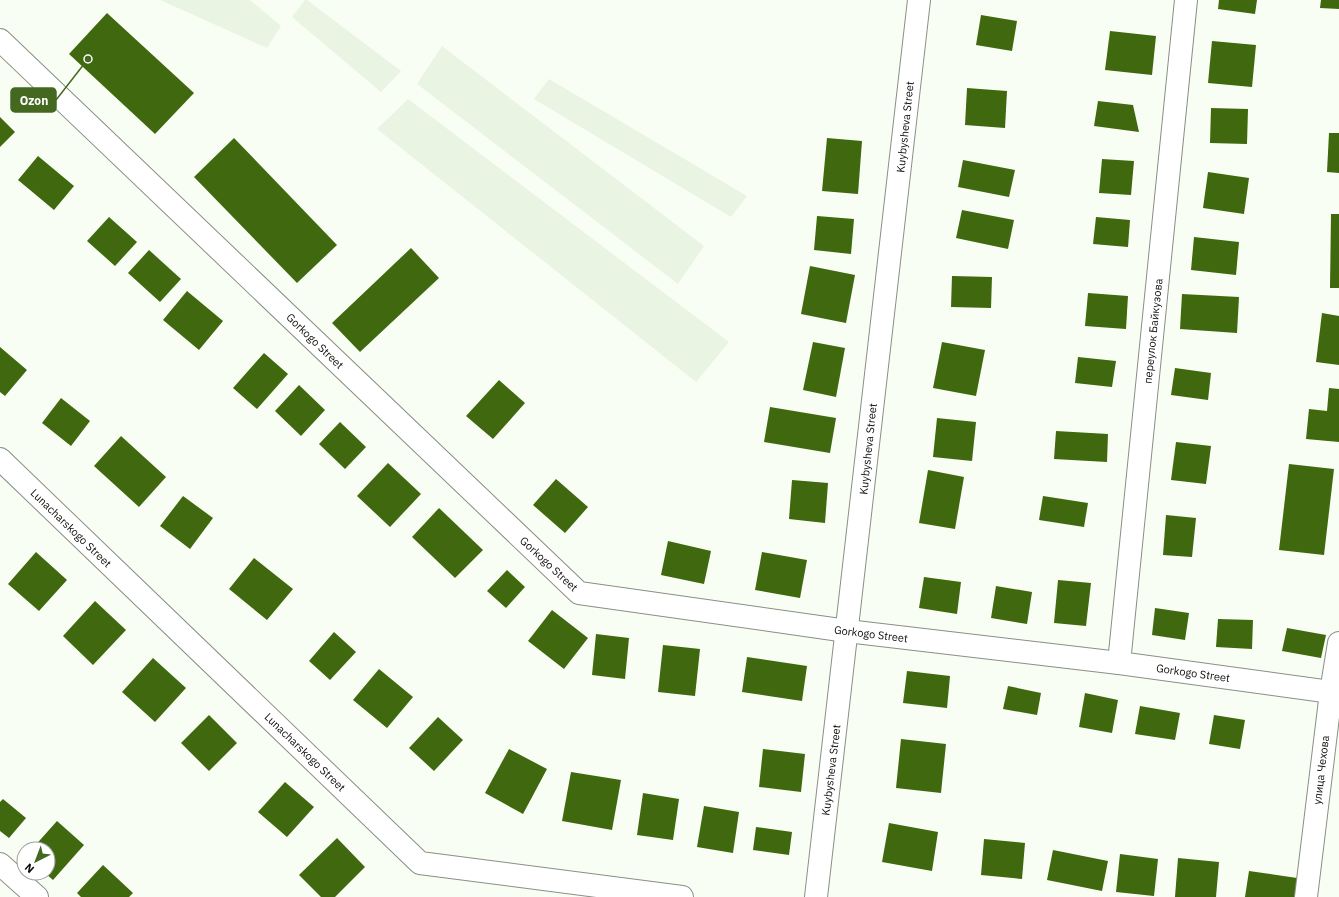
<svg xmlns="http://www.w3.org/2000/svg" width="1339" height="897" font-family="'IBM Plex Sans',sans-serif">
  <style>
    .built { fill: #eaf4e3 }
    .building { fill: #40680e }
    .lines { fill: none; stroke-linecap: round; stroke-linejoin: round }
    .minor-casing { stroke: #898f85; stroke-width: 24 }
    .minor { stroke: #fff; stroke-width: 22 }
    .labels { text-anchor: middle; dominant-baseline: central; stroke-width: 4; stroke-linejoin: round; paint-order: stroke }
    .street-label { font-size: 11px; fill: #0c0e0b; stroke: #fff }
    .leader { fill: none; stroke: #456820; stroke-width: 1.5 }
    .callout-dot { fill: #456820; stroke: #fff; stroke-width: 1.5 }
    .callout { fill: #456820; stroke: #456820; stroke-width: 1.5 }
    .callout-label { font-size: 12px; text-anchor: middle; font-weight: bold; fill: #fff }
  </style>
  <rect width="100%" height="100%" fill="#f8fef4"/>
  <g class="built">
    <path d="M160,0H250L281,26L267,48Z"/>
    <path d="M305,0H307L401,71L381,92L292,17Z"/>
    <path d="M442,46L704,246L678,284L417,84Z"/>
    <path d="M549,79L747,196L731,217L534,99Z"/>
    <path d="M408,99L729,342L696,382L377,129Z"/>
  </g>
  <g class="building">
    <path d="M1219,0H1257L1255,14L1218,9Z"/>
    <path d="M1321,0H1339V9L1320,8Z"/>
    <path d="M107,13L194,93L155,134L69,54Z"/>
    <path d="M981,15L1017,21L1012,51L976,45Z"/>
    <path d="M1110,31L1156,36L1152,75L1105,70Z"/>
    <path d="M1212,41L1256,45L1252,87L1208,83Z"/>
    <path d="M967,88L1007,91L1005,128L965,125Z"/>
    <path d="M1098,101L1133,105L1139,132L1094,126Z"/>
    <path d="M1211,108L1248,109L1247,144L1210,143Z"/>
    <path d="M0,117L15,132L0,147Z"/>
    <path d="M1329,133H1339V173L1327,172Z"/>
    <path d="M234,138L337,245L297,283L194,177Z"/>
    <path d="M827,138L862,141L858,194L822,191Z"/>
    <path d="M38,156L74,186L54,210L18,180Z"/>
    <path d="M1102,159L1134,161L1131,195L1099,193Z"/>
    <path d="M963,160L1015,170L1009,197L958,187Z"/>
    <path d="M1208,172L1249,178L1244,214L1203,208Z"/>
    <path d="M962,210L1014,220L1008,249L956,238Z"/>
    <path d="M1331,214H1339V288H1330Z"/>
    <path d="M817,216L854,219L851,254L814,250Z"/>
    <path d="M109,217L137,242L115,266L87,241Z"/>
    <path d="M1096,217L1130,220L1128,247L1093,244Z"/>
    <path d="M1194,237L1239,242L1236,275L1191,270Z"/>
    <path d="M411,248L439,278L360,352L332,323Z"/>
    <path d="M149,250L181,279L160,302L128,273Z"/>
    <path d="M810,266L855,275L846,323L801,314Z"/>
    <path d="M952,276L992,277L991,308L951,307Z"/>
    <path d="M187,291L223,321L199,350L163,320Z"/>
    <path d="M1088,293L1128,296L1126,329L1085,326Z"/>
    <path d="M1182,294L1239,297L1237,333L1180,329Z"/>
    <path d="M1322,313L1339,316V365L1316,362Z"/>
    <path d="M813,342L845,348L836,397L803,390Z"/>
    <path d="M942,342L985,350L976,396L933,388Z"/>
    <path d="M0,347L27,370L5,396L0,392Z"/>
    <path d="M264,353L288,374L257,409L233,388Z"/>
    <path d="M1078,357L1116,361L1112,387L1075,383Z"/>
    <path d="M1175,368L1211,373L1208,400L1171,395Z"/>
    <path d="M499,380L525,403L493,439L466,416Z"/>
    <path d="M299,385L325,410L301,436L275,411Z"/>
    <path d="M1329,388L1339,389V442L1306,439L1309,409L1327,411Z"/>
    <path d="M61,398L90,421L71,446L42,423Z"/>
    <path d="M770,407L836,418L830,453L764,442Z"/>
    <path d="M937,418L976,422L972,461L933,457Z"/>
    <path d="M340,422L366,447L345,469L319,444Z"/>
    <path d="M1056,431L1108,434L1107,462L1054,459Z"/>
    <path d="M121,436L166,477L139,507L94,466Z"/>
    <path d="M1176,442L1211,446L1206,484L1171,480Z"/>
    <path d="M388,463L421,494L390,527L357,496Z"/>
    <path d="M1289,464L1334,469L1324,555L1279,550Z"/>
    <path d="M928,470L964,477L955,529L919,523Z"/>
    <path d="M556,479L588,507L565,533L533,505Z"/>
    <path d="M792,480L828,483L825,523L789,519Z"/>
    <path d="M183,496L213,518L190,549L160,526Z"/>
    <path d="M1043,496L1088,503L1084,527L1039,520Z"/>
    <path d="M439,508L483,550L455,578L412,537Z"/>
    <path d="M1166,515L1196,518L1192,557L1163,555Z"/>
    <path d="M668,541L711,551L704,584L661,575Z"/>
    <path d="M36,552L67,580L39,611L8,584Z"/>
    <path d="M762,552L807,560L800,598L755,590Z"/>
    <path d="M254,558L293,589L267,620L229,589Z"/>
    <path d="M507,570L525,587L506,608L487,591Z"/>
    <path d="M924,577L961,582L957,614L919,608Z"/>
    <path d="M1058,580L1091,583L1086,626L1054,623Z"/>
    <path d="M996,586L1032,592L1027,624L991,618Z"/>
    <path d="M95,601L126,630L93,665L63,636Z"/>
    <path d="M1155,608L1189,613L1185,640L1152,635Z"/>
    <path d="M552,610L588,638L564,669L528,641Z"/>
    <path d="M1218,619L1253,620L1252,649L1216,647Z"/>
    <path d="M1287,628L1326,635L1321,658L1282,651Z"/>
    <path d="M334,632L356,652L330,680L309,661Z"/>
    <path d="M596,634L629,638L625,679L592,675Z"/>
    <path d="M663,645L700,649L695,696L658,692Z"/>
    <path d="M747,657L807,666L802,701L742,692Z"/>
    <path d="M153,658L186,688L155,722L122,692Z"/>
    <path d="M379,669L413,697L387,728L353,700Z"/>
    <path d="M907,671L950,676L947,708L903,703Z"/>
    <path d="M1008,686L1041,693L1037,715L1003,709Z"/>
    <path d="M1085,693L1118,700L1112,733L1079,727Z"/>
    <path d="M1140,706L1180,713L1175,740L1135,734Z"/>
    <path d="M209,715L237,743L209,771L181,743Z"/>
    <path d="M1214,715L1245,720L1240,749L1209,744Z"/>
    <path d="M438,717L463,740L434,771L409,748Z"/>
    <path d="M901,739L946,744L941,793L896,788Z"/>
    <path d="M509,749L547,769L523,814L485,793Z"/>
    <path d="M763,749L805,754L801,792L759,787Z"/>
    <path d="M571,772L621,780L612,830L562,821Z"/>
    <path d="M285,782L314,807L287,837L258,812Z"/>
    <path d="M643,793L679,799L673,840L637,835Z"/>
    <path d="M3,799L26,818L9,838L0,831V802Z"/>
    <path d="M704,806L739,812L733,853L697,847Z"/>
    <path d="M57,821L84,845L53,880L45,873H48V849H32Z"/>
    <path d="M889,823L938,832L932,871L882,862Z"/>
    <path d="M756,827L792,832L789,855L753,850Z"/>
    <path d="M337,838L365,867L335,897H321L299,875Z"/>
    <path d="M984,839L1025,843L1022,879L981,875Z"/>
    <path d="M1053,850L1108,861L1102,891L1047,880Z"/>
    <path d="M1120,854L1158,859L1154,896L1116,892Z"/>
    <path d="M1178,858L1219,862L1216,897H1175Z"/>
    <path d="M103,865L133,893L129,897H81L77,893Z"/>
    <path d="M1249,871L1297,878L1295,897H1245Z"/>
  </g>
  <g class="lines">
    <defs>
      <g id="minor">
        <path d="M0,40L579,593L847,631L1119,663L1339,693"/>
        <path d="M0,459L420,863L682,897"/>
        <path d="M1119,663L1186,0"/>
        <path d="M0,864L37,897"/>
        <path d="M816,897L919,0"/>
        <path d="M1306,897L1331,692L1339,643"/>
      </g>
    </defs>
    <use href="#minor" class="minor-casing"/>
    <use href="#minor" class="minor"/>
  </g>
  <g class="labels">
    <g class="street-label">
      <text transform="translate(905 127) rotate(-84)">Kuybysheva Street</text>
      <text transform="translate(1153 331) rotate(-84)">переулок Байкузова</text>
      <text transform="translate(315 341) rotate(44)">Gorkogo Street</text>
      <text transform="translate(868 449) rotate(-84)">Kuybysheva Street</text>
      <text transform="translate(71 528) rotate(44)">Lunacharskogo Street</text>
      <text transform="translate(549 564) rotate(43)">Gorkogo Street</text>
      <text transform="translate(871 634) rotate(7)">Gorkogo Street</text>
      <text transform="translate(1193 673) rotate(8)">Gorkogo Street</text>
      <text transform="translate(305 752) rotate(44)">Lunacharskogo Street</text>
      <text transform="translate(831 770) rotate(-83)">Kuybysheva Street</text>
      <text transform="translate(1321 770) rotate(-83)">улица Чехова</text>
    </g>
  </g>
  <path class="leader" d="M88 59L56 100"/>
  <circle class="callout-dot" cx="88" cy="59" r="4"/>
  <rect class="callout" x="11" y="88" width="45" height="24" rx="4"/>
  <g class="callout-label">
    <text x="34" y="105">Ozon</text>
  </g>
  <g transform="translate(36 861) rotate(222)"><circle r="19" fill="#ffffff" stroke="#9e9f9d"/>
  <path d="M0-3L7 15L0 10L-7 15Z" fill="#456820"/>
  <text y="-6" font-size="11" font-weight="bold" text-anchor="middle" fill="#0c0e0b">N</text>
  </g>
</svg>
